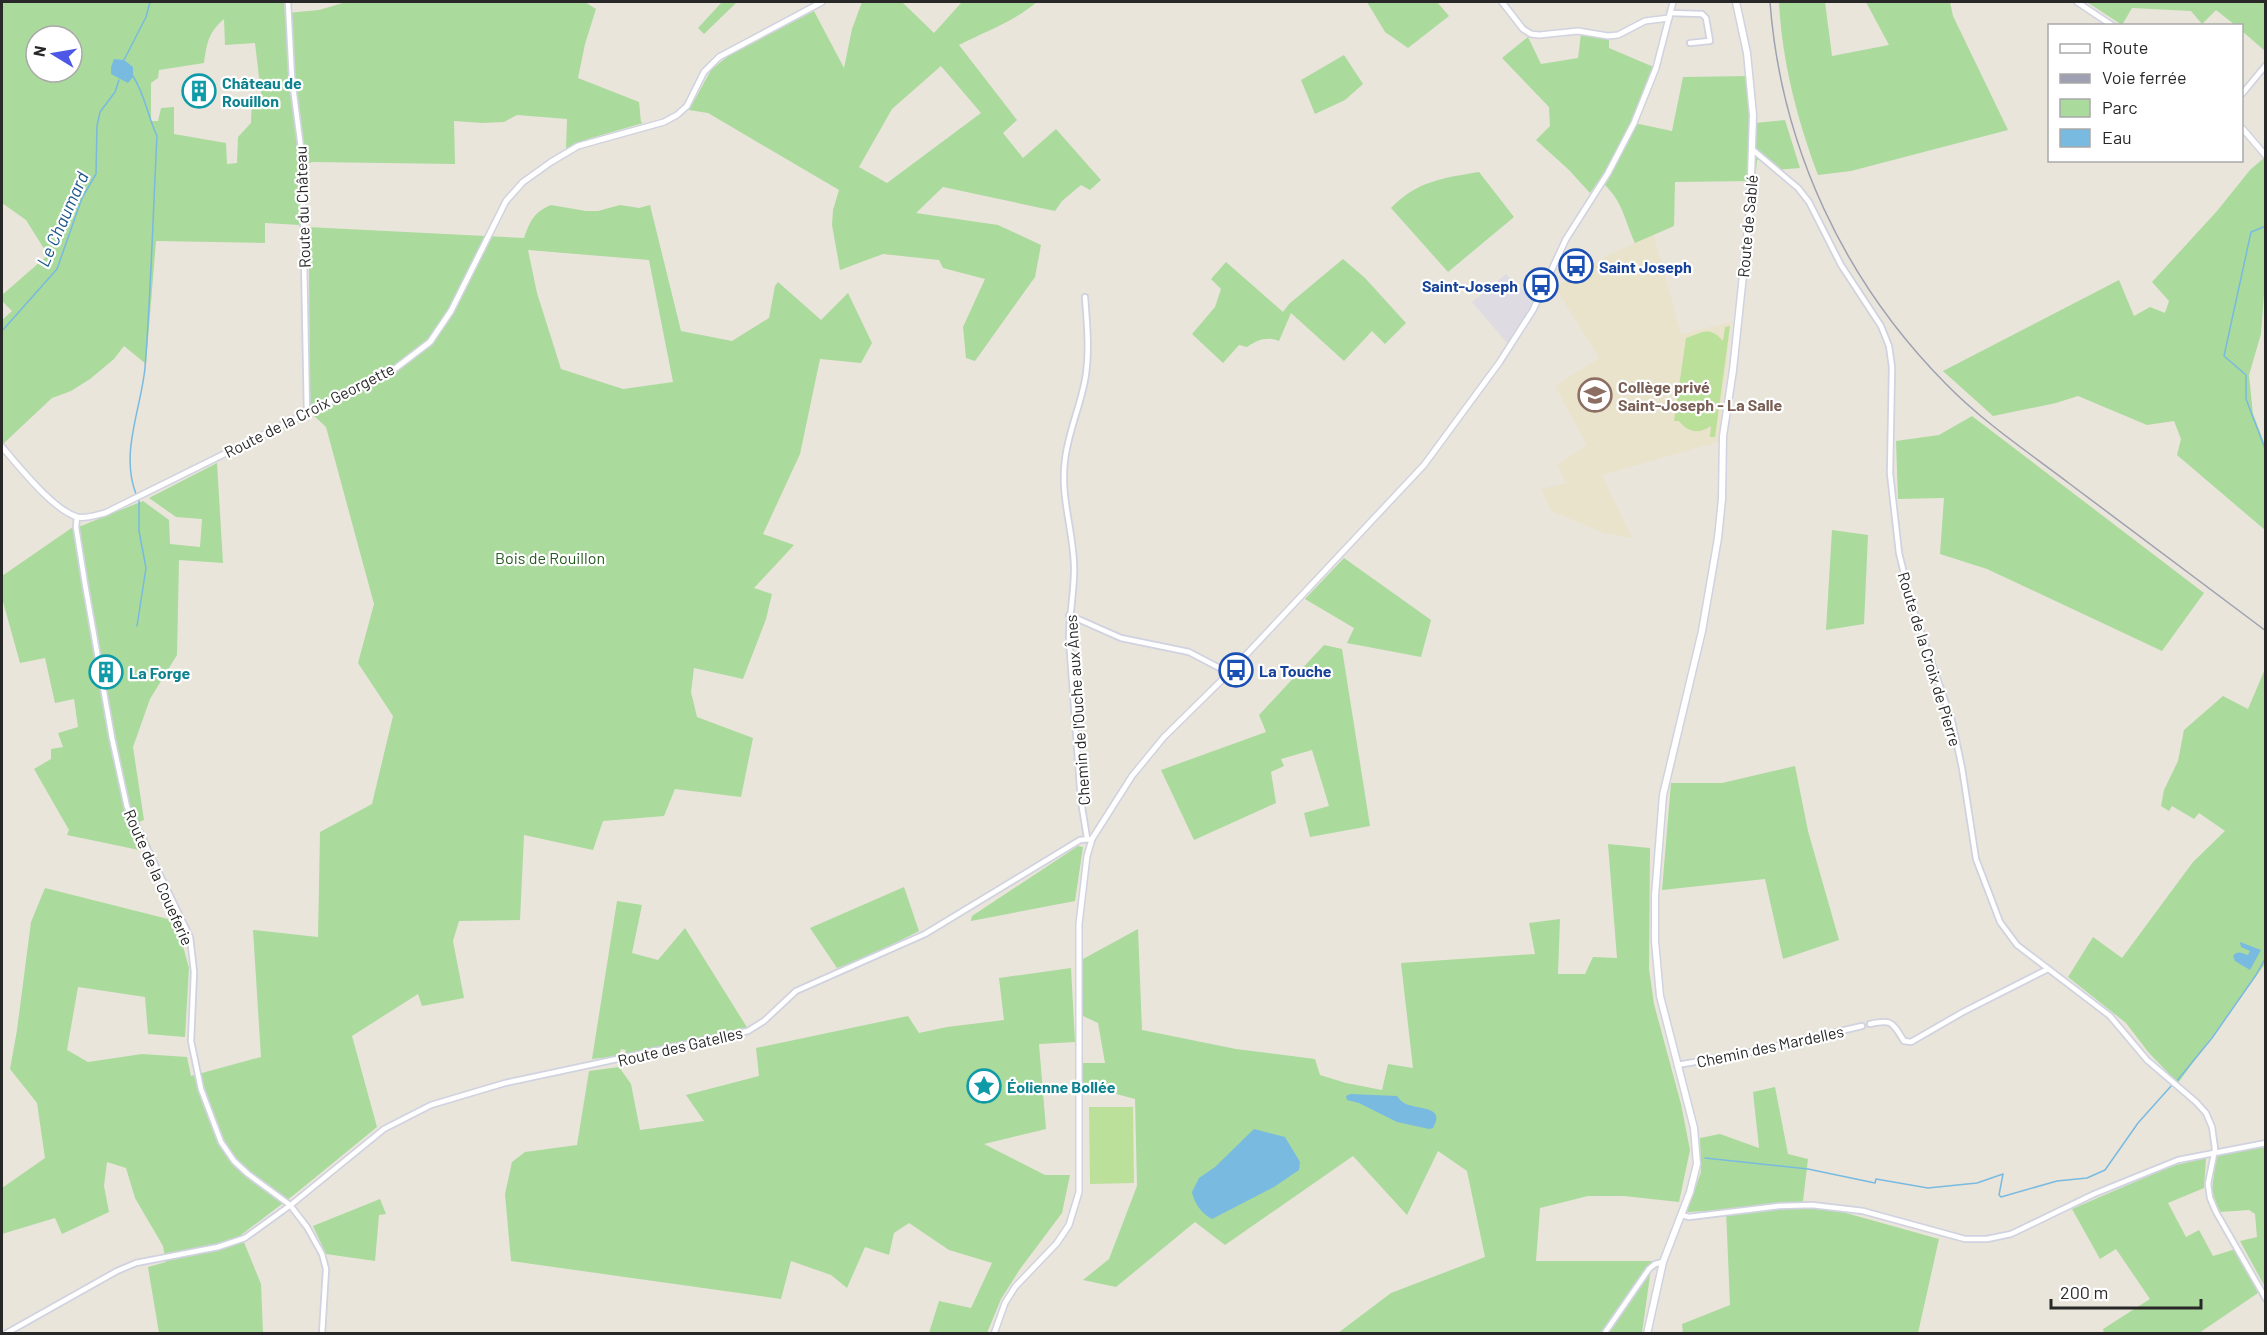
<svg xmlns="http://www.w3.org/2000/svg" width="2267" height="1335" font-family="Barlow,sans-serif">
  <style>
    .industrial { fill: #dedbe2 }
    .education { fill: #e9e3cc }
    .green { fill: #abda9d; fill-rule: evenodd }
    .pitch { fill: #bbe09a }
    .water { fill: #79bae0 }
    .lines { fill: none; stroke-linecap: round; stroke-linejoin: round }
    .stream { stroke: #79bae0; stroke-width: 1.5 }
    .minor-casing { stroke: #d1d2e0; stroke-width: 8 }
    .tertiary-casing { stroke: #d1d2e0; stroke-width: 8 }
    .secondary-casing { stroke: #d1d2e0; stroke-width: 9 }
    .minor { stroke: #fff; stroke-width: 4.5 }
    .tertiary { stroke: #fff; stroke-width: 5 }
    .secondary { stroke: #fff; stroke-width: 6 }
    .rail { stroke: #9fa0b1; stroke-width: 1.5 }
    .labels { text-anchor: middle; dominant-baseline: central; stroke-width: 4.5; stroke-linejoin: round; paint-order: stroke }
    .culture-label { font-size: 16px; font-weight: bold; fill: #0d838f; stroke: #fff; text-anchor: start }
    .street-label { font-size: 16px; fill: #282828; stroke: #fff }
    .transit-label { font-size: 16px; font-weight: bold; fill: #164399; stroke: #fff; text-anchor: start }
    .education-label { font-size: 16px; font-weight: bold; fill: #785e54; stroke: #fff; text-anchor: start }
    .park-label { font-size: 16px; fill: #275c21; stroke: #fff }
    .water-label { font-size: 18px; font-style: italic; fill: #1b5789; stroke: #fff }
  </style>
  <rect width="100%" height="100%" fill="#e9e5db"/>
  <path class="industrial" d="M1506,274L1533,301L1522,323L1508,344L1472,302Z"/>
  <path class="education" d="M1655,234L1656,243L1681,334L1731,322L1718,442L1602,475L1632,538L1604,533L1551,511L1541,489L1566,483L1557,465L1587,445L1555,386L1599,358L1555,287L1608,255Z"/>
  <g class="green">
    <path d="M2,2H285L287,13L319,10L346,2H585L596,9L585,44L578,78L639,102L641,122L643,123L588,139L566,150L567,119L517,115L504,122L482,123L454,121L455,164L314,162L300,164V225L265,223V243L156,241L146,364L124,346L114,359L90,379L71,391L52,398L3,444L2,320L12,311L2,301V295L48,255L26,220L2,203ZM224,19L225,45L255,43L261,94L252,97L251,123L238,137L237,163L227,164L226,143L174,134V107L161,108L158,121H151V83L158,78L159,70L204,63C207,43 208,33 224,19ZM36,36H72V72H36Z"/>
    <path d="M722,2H737L704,34L698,28Z"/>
    <path d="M862,2H902L934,33L962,2H1037C1013,22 986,31 959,45L1017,120L1003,133L1023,158L1056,129L1101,180L1090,190L1081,185L1062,201L1055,211L943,187L916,213L998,225L1041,245L1035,277L975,361L966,358L963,327L985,279L943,268L939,260L883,254L840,270L832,225L833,210L839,190L708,113L689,110L711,70L728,56L814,11L844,68L852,29ZM941,66L981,113L887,183L859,167L892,109Z"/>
    <path d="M1367,2H1437L1449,16L1408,48L1385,32Z"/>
    <path d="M1779,2H1825L1832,56L1889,45L1866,2H1950L1953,16L2008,130L1851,171L1818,175C1797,119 1782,61 1779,2Z"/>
    <path d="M2087,2H2265V51L2242,31V26L2235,25L2216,10L2202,24L2191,11L2132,8L2122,25Z"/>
    <path d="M1581,34L1609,39V48L1656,68L1634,123L1672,131L1683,77L1749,76L1755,123L1785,120L1800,168L1774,170L1761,159L1757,160L1755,181L1675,182L1674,226L1635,243C1623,217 1623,199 1599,180L1590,193L1569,170L1536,140L1550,126L1549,107L1502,58L1528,37L1541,64L1578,58Z"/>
    <path d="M1344,55L1363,84L1345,100L1315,114L1301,80Z"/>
    <path d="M2265,157L2266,267L2261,334L2249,375L2253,414L2265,445V530L2177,455L2181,439L2174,421L2147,425L2078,396L2056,403L1993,416L1943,371L2119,280L2134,316L2150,307L2165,313L2169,301L2152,282L2217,211L2250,170Z"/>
    <path d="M1479,172L1514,217L1448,272L1391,208C1417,181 1443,178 1479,172Z"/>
    <path d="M551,205L586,211H598L620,205L639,208L650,205L681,331L732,341L769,318L775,286L778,282L821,320L848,293L872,343L861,363L820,359L800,454L763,534L794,545L754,588L772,594L766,619L743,679L694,668L691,692L697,717L753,738L741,797L675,789L664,816L603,821L593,850L524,835L520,920L459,921L453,941L464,998L422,1006L418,994L352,1036L377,1127L295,1194L241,1235L261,1284L263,1333H159L148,1267L166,1262L163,1246L135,1198L126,1168L107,1162L104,1186L109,1212L62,1234L55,1218L2,1234V1188L45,1158L37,1103L10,1069L17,1030L31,922L45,888L176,921L189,968L185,1037L148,1034L145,997L78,987L67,1050L88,1062L142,1054L187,1057L191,1076L261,1057L253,930L318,937L320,832L372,804L393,716L358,663L374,604L326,427L310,412L309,264L307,227L524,238C530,221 534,212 551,205ZM528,250L649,260L673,382L623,389L561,369L537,293Z"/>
    <path d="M1343,259L1365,278L1406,323L1385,344L1372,331L1344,361L1291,313L1279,341C1267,336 1257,340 1247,347L1239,345L1223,363L1192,334L1215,307L1221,289L1211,279L1226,262L1283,312L1289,304Z"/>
    <path d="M1972,416L2204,593L2162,651L1987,569L1940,554L1944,498L1898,499L1896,441L1939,435Z"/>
    <path d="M217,463L223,563L179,560L177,655L150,699L133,747L144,820L139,822L151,847L139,850L67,835L69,830L34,769L51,759V749L63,747L58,733L78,727L74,699L55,703L45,658L20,663L2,598V576L73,527L81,526L143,501L169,520L170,544L200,547L202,519L176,517L149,498Z"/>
    <path d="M1832,530L1868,535L1864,624L1826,630Z"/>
    <path d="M1344,558L1431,620L1421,657L1347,643L1354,628L1305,599Z"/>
    <path d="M1324,645L1342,649L1370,826L1310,837L1304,813L1329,806L1312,750L1281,759L1284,766L1271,772L1276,803L1194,840L1161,770L1266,732L1259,715Z"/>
    <path d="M2265,669V964L2178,1083L2149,1053L2126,1023L2068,977L2093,937L2122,958L2193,862L2225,831L2199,813L2194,819L2172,806L2169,811L2161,806L2164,790L2178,761L2184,730L2223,696L2248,709Z"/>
    <path d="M1795,766L1808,831L1839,940L1783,959L1765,879L1662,890L1671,783H1722Z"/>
    <path d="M1608,844L1650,848L1649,969L1654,1004L1681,1104L1690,1150L1679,1202L1624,1196H1588L1540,1208L1536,1261H1652L1642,1333H1338L1391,1293L1485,1257L1467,1171L1438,1151L1407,1215L1353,1156L1225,1245L1195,1222L1116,1287L1083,1280L1109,1259L1137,1186L1135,1099L1083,1085V1063H1105L1098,1023L1083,1016V959L1138,929L1142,1030L1236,1049L1315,1059L1320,1075L1346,1083L1382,1090L1388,1064L1413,1068L1401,963L1535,954L1529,923L1560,919L1558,974H1585L1593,957L1617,958Z"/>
    <path d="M1078,846L1083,847L1075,901L971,921L972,916Z"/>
    <path d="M904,887L919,931L862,960L837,968L810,928Z"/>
    <path d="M617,901L642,905L632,953L658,960L685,928L748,1029L624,1055L626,1050L621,1049L619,1056L592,1059Z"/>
    <path d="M1071,968L1075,1042L1039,1044L1046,1129L984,1144L1045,1175H1070L1062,1213L1020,1269L1001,1299L987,1333H929L939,1301L971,1308L992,1263L949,1250L909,1223L894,1233L889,1255L865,1247L847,1288L831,1275L791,1261L781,1299L511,1261L505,1194L512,1162L525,1152L577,1145L589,1071L619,1067L631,1084L640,1130L704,1121L686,1095L759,1076L756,1048L908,1016L919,1033L947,1027L1004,1020L999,978Z"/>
    <path d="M1775,1087L1788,1154L1808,1159L1803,1201L1939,1239L1918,1333L1683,1334L1682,1324L1730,1305L1726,1210L1687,1212L1701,1172L1700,1138L1720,1134L1759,1148L1753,1092Z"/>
    <path d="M2265,1147V1287L2240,1241L2257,1237L2255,1214L2249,1210L2219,1212L2212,1190L2216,1158L2222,1154Z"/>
    <path d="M2206,1158L2204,1188L2168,1203L2186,1237L2199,1230L2213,1256L2236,1249L2258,1293L2199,1333H2104L2103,1329L2150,1299L2116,1249L2100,1259L2072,1209L2172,1166Z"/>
    <path d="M380,1199L386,1214L379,1215L375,1261L326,1254L313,1226Z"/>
  </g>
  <g class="pitch">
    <path d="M1730,326L1715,437H1710L1711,426C1698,435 1688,432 1679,421H1674L1686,338C1702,333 1709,325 1723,341L1725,327Z"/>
    <path d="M1089,1107H1133L1134,1183L1090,1184Z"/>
  </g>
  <g class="water">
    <path d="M114,59L124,60L133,67V77L128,83L111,74V67Z"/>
    <path d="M2240,942L2261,950L2250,970L2235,961L2233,956C2237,950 2242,953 2248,955L2250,951L2241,947Z"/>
    <path d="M1350,1094L1397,1096C1399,1099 1401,1101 1404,1103C1416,1110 1447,1105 1433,1128L1429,1129L1397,1122L1359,1103L1347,1100L1346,1096Z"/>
    <path d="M1254,1129L1285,1137L1300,1162L1299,1170L1274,1187L1212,1219C1202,1214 1194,1203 1192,1192L1199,1178L1215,1167Z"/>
  </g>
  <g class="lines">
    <g class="stream">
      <path d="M124,60L146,17L150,2"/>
      <path d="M133,76C146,97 147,115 157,136C153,213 151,291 145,368C141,409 120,453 136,494"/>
      <path d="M2266,226L2251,232L2224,356L2246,375V399L2266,451"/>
      <path d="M2,331L57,269L82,198L96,174L97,126L100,112L115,92L119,80"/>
      <path d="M137,626L146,568L139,531V500"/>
      <path d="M2176,1082L2212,1038L2256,975L2266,957"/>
      <path d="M1705,1158L1808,1169L1875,1183L1876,1179L1928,1188L1977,1183L2003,1174L1999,1195L2001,1197L2057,1181L2087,1178L2105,1170L2138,1123L2172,1085"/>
    </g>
    <defs>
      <g id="minor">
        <path d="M288,2L292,79L302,156L307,413"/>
        <path d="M1670,13L1702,14L1706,18L1710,41L1690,43"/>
        <path d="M2242,94L2266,65"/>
        <path d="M1753,150L1798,188L1809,202L1841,265L1881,326L1889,346L1892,367L1890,473L1899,553L1912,606L1952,721L1962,768L1976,859L2000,922L2017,945L2110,1016L2147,1060L2196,1102L2206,1113L2212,1127L2215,1149L2208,1184L2210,1198L2216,1212L2266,1299"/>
        <path d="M1085,297C1087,324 1090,352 1085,380C1080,407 1068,433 1065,460C1060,496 1073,530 1074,565C1075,589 1069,614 1069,639L1081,801L1087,838"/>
        <path d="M77,517L76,527L85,584L112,738L127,807L190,937L194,972L191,1041L201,1089L221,1142L234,1161L248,1174L290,1205L307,1227L322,1254L326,1269L322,1334"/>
        <path d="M1069,615L1121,638L1189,652L1229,673"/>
        <path d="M1870,1024C1892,1019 1892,1022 1904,1041L1911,1042L1963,1012L2048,969"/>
        <path d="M1677,1065L1742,1054L1862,1026"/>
        <path d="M1681,1215L1689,1217L1779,1206L1812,1205L1863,1211L1965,1239H1987L2011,1234L2094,1194L2178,1160L2266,1143"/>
        <path d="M5,1334L117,1271L136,1263L218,1247L245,1238L292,1204L384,1129L431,1105L505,1083L748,1031L764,1021L796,991L925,934L1080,840L1092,839"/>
        <path d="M1604,1334L1649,1269L1655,1264L1663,1262"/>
      </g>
      <g id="tertiary">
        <path d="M1502,2L1523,29L1531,34L1539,35L1578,31L1608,36L1618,35L1645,21L1669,18"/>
        <path d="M2077,2L2113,26"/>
        <path d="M2242,128L2266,156"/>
        <path d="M2,447C19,466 52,509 77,517C86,519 96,515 105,513L392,371L430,342L451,311L506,201L523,182L551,162L578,146L664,122L677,115L687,106L704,72L719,57L822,2"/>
        <path d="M994,1334L1005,1303L1015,1287L1057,1243L1069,1225L1079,1192V924L1087,856L1092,839L1132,776L1164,737L1229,673L1424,465L1499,363L1533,310L1566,239L1608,173L1634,123L1656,68L1673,2"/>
      </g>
      <path id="secondary" d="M1647,1334L1663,1262L1690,1192L1697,1164L1694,1128L1660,996L1655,941V896L1663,795L1702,631L1718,538L1722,499L1723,436L1733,370L1750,208L1753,115L1747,53L1736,2"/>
    </defs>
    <use href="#minor" class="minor-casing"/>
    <use href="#tertiary" class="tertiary-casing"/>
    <use href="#secondary" class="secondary-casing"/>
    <use href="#minor" class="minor"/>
    <use href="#tertiary" class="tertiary"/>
    <use href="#secondary" class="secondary"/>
    <path class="rail" d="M1770,2C1781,147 1844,281 1946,384C1983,422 2028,452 2070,484C2135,533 2200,582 2266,631"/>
  </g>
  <defs>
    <symbol id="building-ring" viewBox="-11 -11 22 22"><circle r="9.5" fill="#fff" stroke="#0f9aa8" stroke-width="1.5"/><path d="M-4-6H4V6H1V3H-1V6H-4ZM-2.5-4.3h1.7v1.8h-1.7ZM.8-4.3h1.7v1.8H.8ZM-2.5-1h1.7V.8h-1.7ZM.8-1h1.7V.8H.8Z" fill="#0f9aa8"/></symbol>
    <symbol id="bus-ring" viewBox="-11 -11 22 22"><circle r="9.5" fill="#fff" stroke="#1a4fb4" stroke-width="1.5"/><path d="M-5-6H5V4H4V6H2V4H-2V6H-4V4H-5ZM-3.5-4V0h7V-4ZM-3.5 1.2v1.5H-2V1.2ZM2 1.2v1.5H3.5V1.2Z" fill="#1a4fb4"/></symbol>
    <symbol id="school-ring" viewBox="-11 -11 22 22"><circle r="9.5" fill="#fff" stroke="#8d6e63" stroke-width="1.5"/><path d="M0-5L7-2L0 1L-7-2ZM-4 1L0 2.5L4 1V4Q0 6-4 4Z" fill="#8d6e63"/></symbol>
    <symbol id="sight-ring" viewBox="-11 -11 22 22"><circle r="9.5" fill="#fff" stroke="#0f9aa8" stroke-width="1.5"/><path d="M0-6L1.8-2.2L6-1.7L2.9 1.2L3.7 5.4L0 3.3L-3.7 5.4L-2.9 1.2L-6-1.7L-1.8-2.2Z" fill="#0f9aa8"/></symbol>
  </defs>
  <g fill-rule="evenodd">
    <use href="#building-ring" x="180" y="72" width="38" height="38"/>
    <use href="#bus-ring" x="1557" y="247" width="38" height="38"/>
    <use href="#bus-ring" x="1522" y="266" width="38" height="38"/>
    <use href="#school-ring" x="1576" y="376" width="38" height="38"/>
    <use href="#bus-ring" x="1217" y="651" width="38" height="38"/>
    <use href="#building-ring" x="87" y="653" width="38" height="38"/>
    <use href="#sight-ring" x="965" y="1067" width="38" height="38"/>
  </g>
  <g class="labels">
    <g class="culture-label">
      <text x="222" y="82">Château de<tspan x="222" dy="18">Rouillon</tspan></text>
      <text x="129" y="672">La Forge</text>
      <text x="1007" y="1086">Éolienne Bollée</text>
    </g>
    <g class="street-label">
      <text transform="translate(302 207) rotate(-92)">Route du Château</text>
      <text transform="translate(1747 226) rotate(-85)">Route de Sablé</text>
      <text transform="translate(309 410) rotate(-27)">Route de la Croix Georgette</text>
      <text transform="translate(1930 659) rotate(73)">Route de la Croix de Pierre</text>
      <text transform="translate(1077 710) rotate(-94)">Chemin de l'Ouche aux Ânes</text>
      <text transform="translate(159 877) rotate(66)">Route de la Coueferie</text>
      <text transform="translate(680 1046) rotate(-13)">Route des Gatelles</text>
      <text transform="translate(1770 1046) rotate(-12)">Chemin des Mardelles</text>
    </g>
    <g class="transit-label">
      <text x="1599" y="266">Saint Joseph</text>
      <text x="1518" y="285" text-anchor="end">Saint-Joseph</text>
      <text x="1259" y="670">La Touche</text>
    </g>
    <g class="education-label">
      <text x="1618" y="386">Collège privé<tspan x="1618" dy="18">Saint-Joseph - La Salle</tspan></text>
    </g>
    <g class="park-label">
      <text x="550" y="557">Bois de Rouillon</text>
    </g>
    <g class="water-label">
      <text transform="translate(62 219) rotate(-66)">Le Chaumard</text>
    </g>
  </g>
  <rect width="2267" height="1335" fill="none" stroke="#282828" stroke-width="6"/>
  <rect x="2048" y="24" width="195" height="138" fill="#ffffff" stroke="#a9a9a9" stroke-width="1.5"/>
  <rect x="2060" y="44" width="30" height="9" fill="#ffffff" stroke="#a9a9a9" stroke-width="1.5"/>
  <text x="2102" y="54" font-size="18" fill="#282828">Route</text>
  <rect x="2060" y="74" width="30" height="9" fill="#9fa0b1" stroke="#a9a9a9" stroke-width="1.5"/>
  <text x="2102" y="84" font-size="18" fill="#282828">Voie ferrée</text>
  <rect x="2060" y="99" width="30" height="18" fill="#abda9d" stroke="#a9a9a9" stroke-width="1.5"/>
  <text x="2102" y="114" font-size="18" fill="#282828">Parc</text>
  <rect x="2060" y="129" width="30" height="18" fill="#79bae0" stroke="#a9a9a9" stroke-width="1.5"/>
  <text x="2102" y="144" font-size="18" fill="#282828">Eau</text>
  <g transform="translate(54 54) rotate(281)"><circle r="28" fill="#ffffff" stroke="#a9a9a9" stroke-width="1.5"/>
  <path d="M0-4.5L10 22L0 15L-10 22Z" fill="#4c58e5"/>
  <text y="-9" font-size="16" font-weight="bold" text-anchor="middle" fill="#282828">N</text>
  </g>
  <path d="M2051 1299v9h150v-9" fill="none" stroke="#282828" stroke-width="3"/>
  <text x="2060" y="1299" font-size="18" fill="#282828" stroke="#ffffff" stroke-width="4.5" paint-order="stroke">200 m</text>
</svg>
